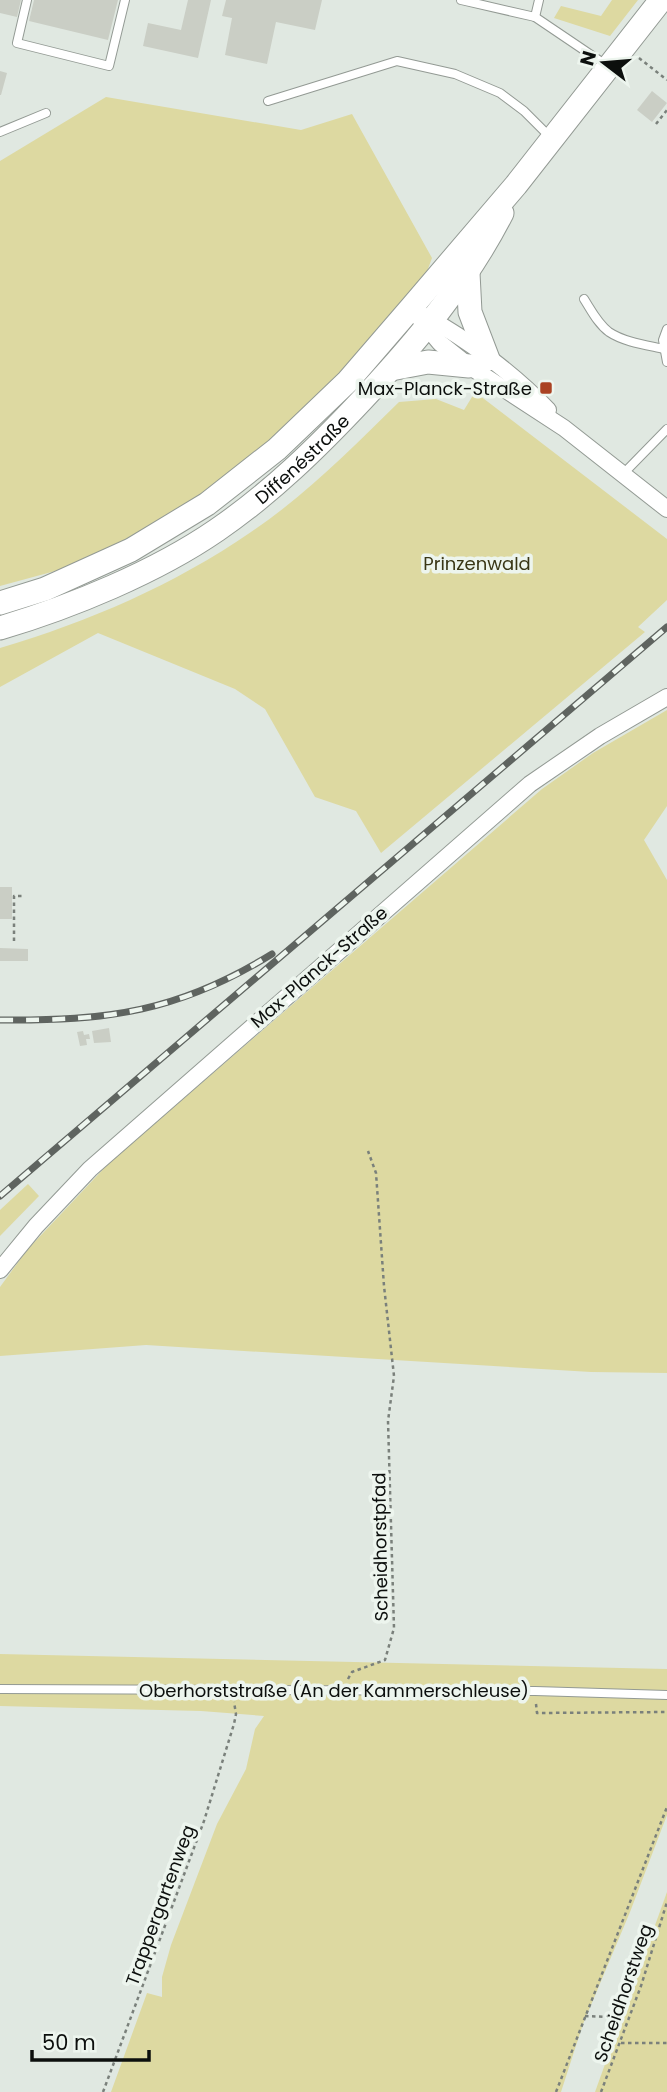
<svg xmlns="http://www.w3.org/2000/svg" width="667" height="2092" font-family="Poppins,sans-serif">
  <style>
    .green { fill: #ddd9a1 }
    .building { fill: #cacec5 }
    .lines { fill: none; stroke-linecap: round; stroke-linejoin: round }
    .lane-casing { stroke: #939a94; stroke-width: 10 }
    .street-casing { stroke: #939a94; stroke-width: 18 }
    .secondary-casing { stroke: #939a94; stroke-width: 25 }
    .path { stroke: #7a807b; stroke-width: 2.5; stroke-dasharray: 3.5 3.5; stroke-linecap: butt }
    .lane { stroke: #fff; stroke-width: 8 }
    .street { stroke: #fff; stroke-width: 16 }
    .secondary { stroke: #fff; stroke-width: 23 }
    .rail-casing { stroke: #5f6460; stroke-width: 7 }
    .rail { stroke: #edf5ee; stroke-width: 4.5; stroke-dasharray: 13; stroke-linecap: butt }
    .poi-dot { fill: #aa4223; stroke: #edf5ee; stroke-width: 2.5 }
    .labels { text-anchor: middle; dominant-baseline: central; stroke-width: 7; stroke-linejoin: round; paint-order: stroke }
    .poi-label { font-size: 18px; fill: #0c0f0d; stroke: #edf5ee; text-anchor: end }
    .street-label { font-size: 18px; fill: #0c0f0d; stroke: #edf5ee }
    .park-label { font-size: 18px; fill: #393616; stroke: #edf5ee }
  </style>
  <rect width="100%" height="100%" fill="#e0e8e1"/>
  <g class="green">
    <path d="M612,0H638L610,36L554,18L561,6L601,16Z"/>
    <path d="M106,97L301,130L352,114L432,258L425,277L363,351L293,422L208,494L92,561L0,586V161Z"/>
    <path d="M475,392L667,539V600L638,627L645,632L381,853L356,811L315,797L265,709L235,689L98,633L0,687V648C88,622 174,585 251,532C306,495 352,448 399,402L436,399L464,410Z"/>
    <path d="M667,710V806L644,840L667,880V1373L591,1372L146,1345L0,1356V1287L27,1250L110,1162L542,789L593,753Z"/>
    <path d="M28,1184L39,1196L0,1236V1210Z"/>
    <path d="M0,1654L667,1669V1815L630,1912L583,2024L561,2092H111L147,1993L162,1997V1977L171,1945L217,1824L246,1769L255,1729L264,1716L201,1711L0,1706Z"/>
    <path d="M667,1892V2092H595Z"/>
  </g>
  <g class="building">
    <path d="M0,0H21L17,17L0,13Z"/>
    <path d="M34,0H118L108,40L29,21Z"/>
    <path d="M188,0H211L198,58L143,46L148,23L181,30Z"/>
    <path d="M226,0H322L315,30L276,22L267,64L225,55L232,18L222,16Z"/>
    <path d="M0,71L7,73L1,95H0Z"/>
    <path d="M652,91L667,103L652,122L637,110Z"/>
    <rect x="0" y="887" width="12" height="32"/>
    <path d="M0,948L28,949V961H0Z"/>
    <path d="M109,1028L111,1042L94,1043L92,1031Z"/>
    <path d="M83,1031L84,1035L89,1034L90,1039H86L87,1045L80,1046L77,1032Z"/>
  </g>
  <g class="lines">
    <defs>
      <g id="lane">
        <path d="M27,0L17,43L109,66L125,0"/>
        <path d="M461,0L535,17L606,65"/>
        <path d="M535,17L539,0"/>
        <path d="M268,101L397,61L455,74L500,93L524,111L550,137"/>
        <path d="M0,132L46,113"/>
        <path d="M584,299C591,310 598,324 609,332C624,342 646,345 664,349"/>
        <path d="M667,329L663,340L667,362"/>
        <path d="M623,474L667,429"/>
        <path d="M0,1689L535,1691L667,1695"/>
      </g>
      <g id="street">
        <path d="M411,308L440,343L469,366L564,428L667,509"/>
        <path d="M425,316C467,339 515,375 548,410"/>
        <path d="M0,1270L36,1226L90,1169L530,784L600,736L667,697"/>
      </g>
      <g id="secondary">
        <path d="M468,273L470,312L488,359"/>
        <path d="M391,369L428,362L469,366"/>
        <path d="M0,603L45,589L131,550L207,504L277,449L348,381L411,308L516,185L661,0"/>
        <path id="s1" d="M0,628C71,607 156,572 217,530C271,493 318,447 363,399C416,342 467,282 502,213"/>
      </g>
    </defs>
    <use href="#lane" class="lane-casing"/>
    <use href="#street" class="street-casing"/>
    <use href="#secondary" class="secondary-casing"/>
    <g class="path">
      <path d="M639,58L667,80"/>
      <path d="M656,124L667,110"/>
      <path d="M14,941V896H22"/>
      <path d="M348,1679L352,1672L385,1660L394,1628L388,1421L394,1376L384,1286L376,1173L368,1151"/>
      <path d="M536,1704L537,1713L667,1712"/>
      <path d="M585,2016L609,2017L626,2024"/>
      <path d="M621,2043H667"/>
      <path d="M103,2092L204,1821L234,1724L236,1714L234,1702"/>
      <path d="M556,2092L667,1807"/>
      <path d="M601,2092L641,1986L667,1902"/>
    </g>
    <use href="#lane" class="lane"/>
    <use href="#street" class="street"/>
    <use href="#secondary" class="secondary"/>
    <defs>
      <g id="rail">
        <path d="M0,1020C108,1021 178,1012 272,954"/>
        <path d="M0,1196L667,627"/>
      </g>
    </defs>
    <use href="#rail" class="rail-casing"/>
    <use href="#rail" class="rail"/>
  </g>
  <rect class="poi-dot" x="539" y="381" width="14" height="14" rx="3.5"/>
  <g class="labels">
    <g class="poi-label">
      <text x="532" y="388">Max-Planck-Straße</text>
    </g>
    <g class="street-label">
      <text stroke="none"><textPath href="#s1" startOffset="350">Diffenéstraße</textPath></text>
      <text transform="translate(319 967) rotate(-41)">Max-Planck-Straße</text>
      <text transform="translate(380 1547) rotate(-91)">Scheidhorstpfad</text>
      <text x="334" y="1690">Oberhorststraße (An der Kammerschleuse)</text>
      <text transform="translate(160 1905) rotate(-70)">Trappergartenweg</text>
      <text transform="translate(623 1993) rotate(-71)">Scheidhorstweg</text>
    </g>
    <g class="park-label">
      <text x="477" y="563">Prinzenwald</text>
    </g>
  </g>
  <g transform="translate(604 63) rotate(286)" stroke="#edf5ee" stroke-width="5" paint-order="stroke">
  <path d="M0-5L12 26L0 18L-12 26Z" fill="#0c0f0d"/>
  <text y="-10" font-size="19" font-weight="bold" text-anchor="middle" fill="#0c0f0d">N</text>
  </g>
  <path d="M32 2050v10h117v-10" fill="none" stroke="#0c0f0d" stroke-width="3.5"/>
  <text x="42" y="2050" font-size="21" fill="#0c0f0d" stroke="#edf5ee" stroke-width="5" paint-order="stroke">50 m</text>
</svg>
